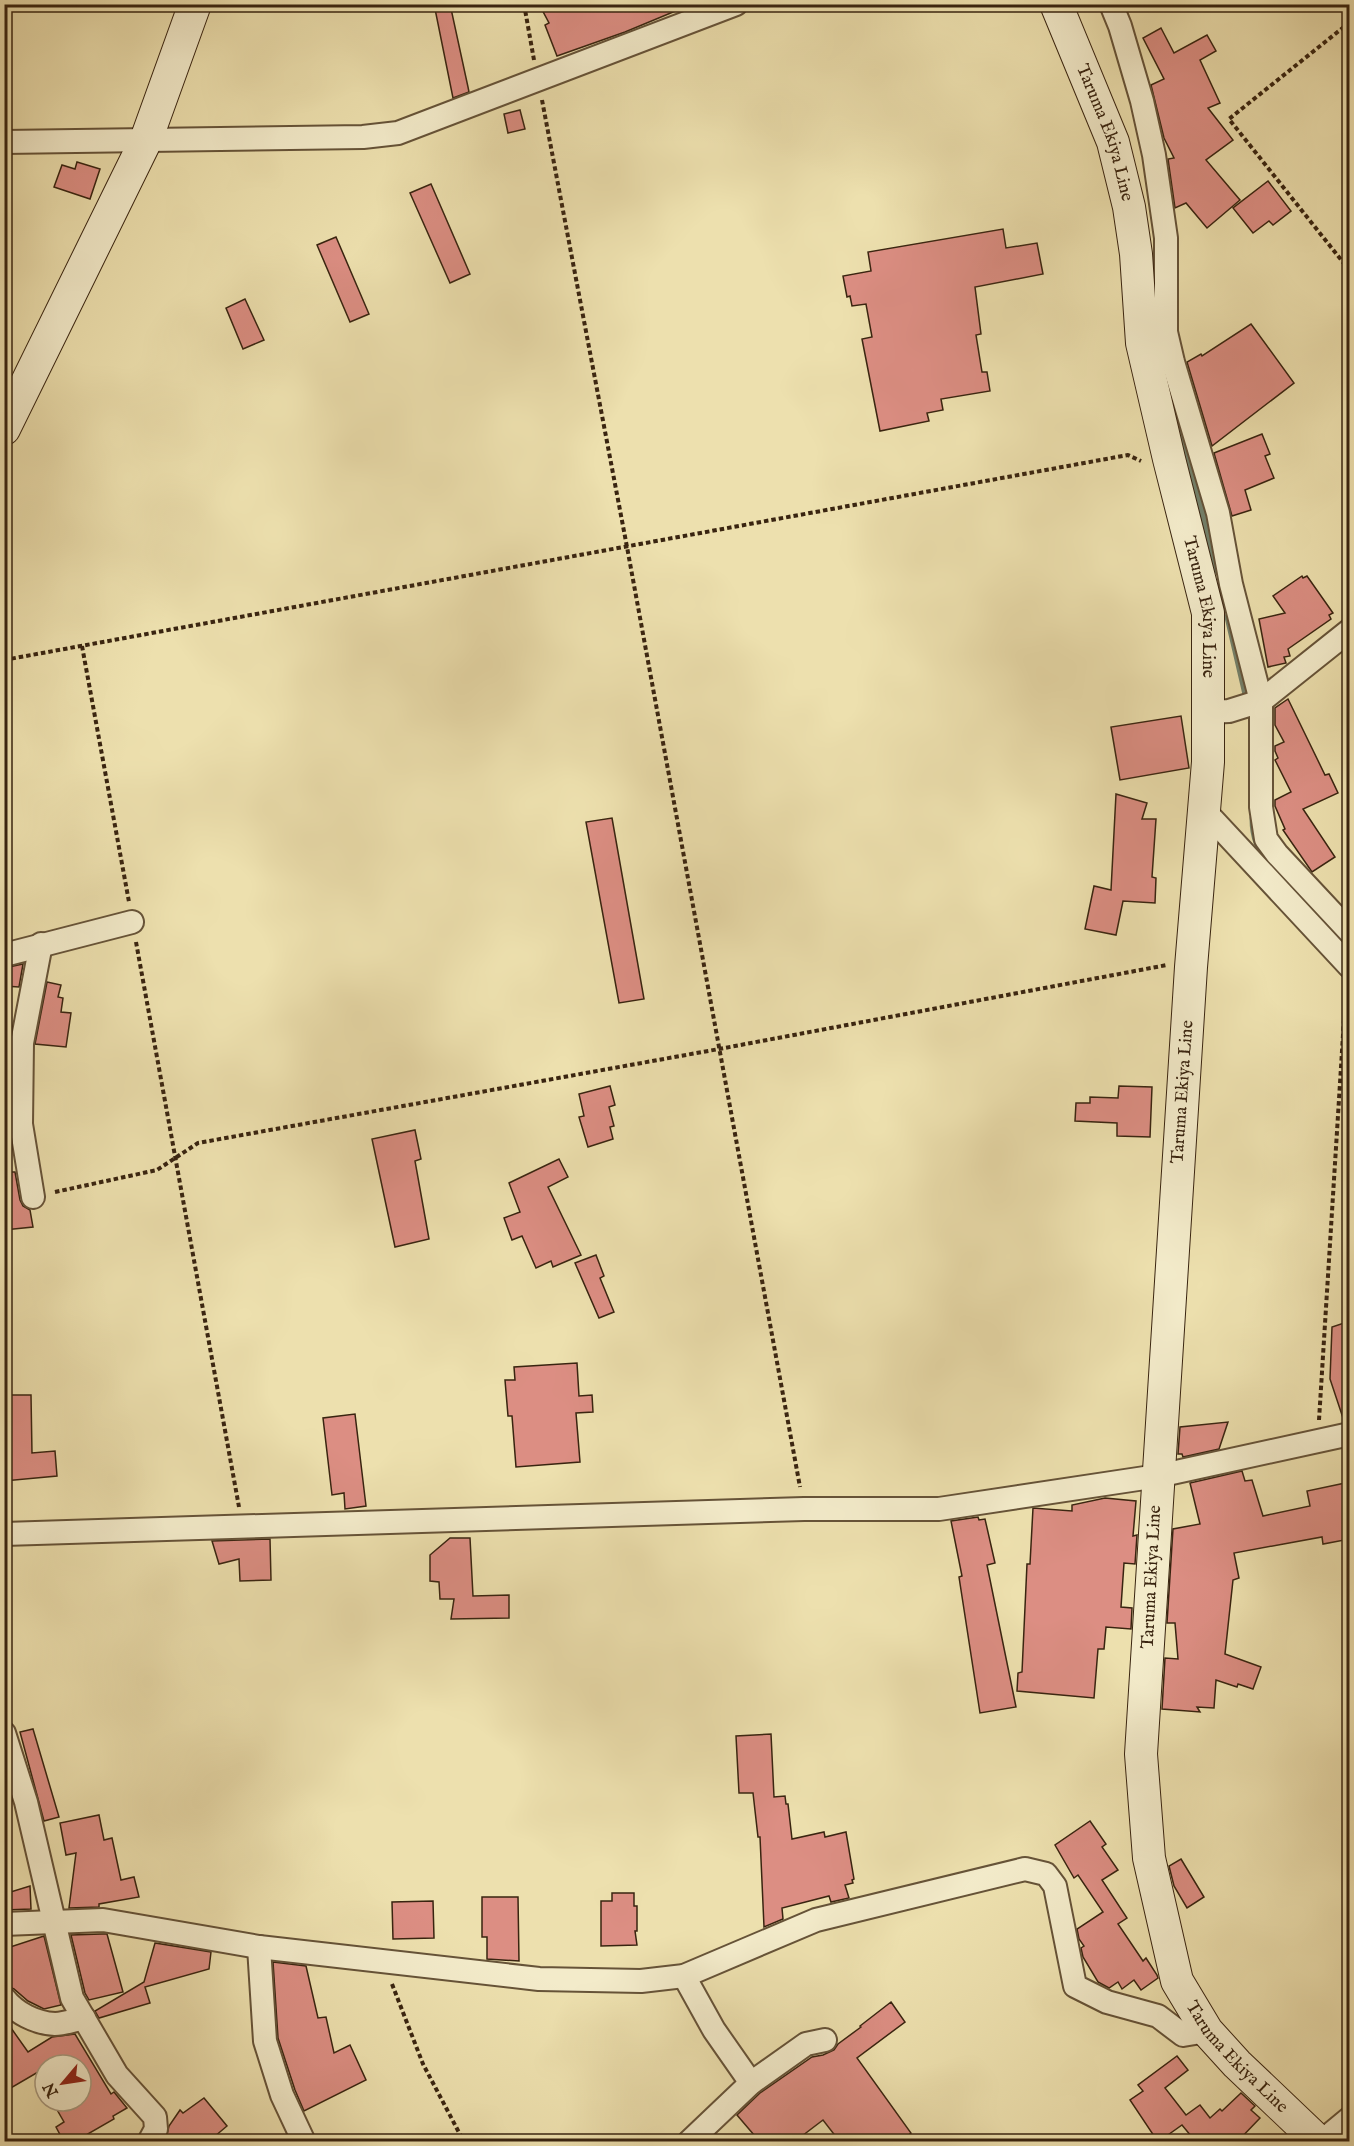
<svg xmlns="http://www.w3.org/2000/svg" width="1354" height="2146" font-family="'IM FELL English',serif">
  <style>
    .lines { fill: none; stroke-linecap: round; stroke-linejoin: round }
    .stream { stroke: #73806a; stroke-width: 7 }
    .building { fill: #dc8e83; stroke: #392410; stroke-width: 1.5 }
    .street-casing { stroke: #665338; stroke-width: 26 }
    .secondary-casing { stroke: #392410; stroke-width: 34 }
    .path { stroke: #392410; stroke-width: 4; stroke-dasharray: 4.5 3; stroke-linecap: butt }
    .street { stroke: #f3ebca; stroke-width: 22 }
    .secondary { stroke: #f3ebca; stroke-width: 32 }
    .labels { text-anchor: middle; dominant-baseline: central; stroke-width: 4.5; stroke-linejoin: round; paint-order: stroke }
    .street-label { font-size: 18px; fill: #392410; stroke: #f3ebca }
  </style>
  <rect width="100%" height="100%" fill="#ede0ae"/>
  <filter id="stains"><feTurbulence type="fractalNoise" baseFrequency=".00333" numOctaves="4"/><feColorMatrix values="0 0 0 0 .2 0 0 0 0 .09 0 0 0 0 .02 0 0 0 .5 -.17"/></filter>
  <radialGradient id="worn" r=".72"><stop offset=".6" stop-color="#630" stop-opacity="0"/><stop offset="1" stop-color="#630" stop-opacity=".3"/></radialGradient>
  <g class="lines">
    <g class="stream">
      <path d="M1181,428L1218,571"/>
      <path d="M1228,617L1248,703"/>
      <path d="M1253,818C1253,838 1258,850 1272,864"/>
      <path d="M1339,936L1350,947"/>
    </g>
  </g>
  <g class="building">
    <path d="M434,4H450L468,87L469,92L453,98Z"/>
    <path d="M539,4H690V5L625,32L557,56L545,25L549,23Z"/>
    <path d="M1161,28L1174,53L1207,35L1216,51L1200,60L1220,103L1208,108L1233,140L1206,160L1240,200L1207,228L1186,203L1175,208L1168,159L1174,158L1164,138L1151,85L1164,79L1143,38Z"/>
    <path d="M520,110L525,129L508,133L504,114Z"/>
    <path d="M77,162L100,169L90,199L54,187L62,165L75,169Z"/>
    <path d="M1268,181L1291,211L1273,225L1269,221L1253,233L1233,208Z"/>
    <path d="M431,184L470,274L450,283L410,193Z"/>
    <path d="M1003,229L1006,248L1037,243L1043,274L975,287L981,334L976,335L982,372H987L990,391L941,399L943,410L927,413L929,421L880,431L862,339L872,337L866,304L852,306L850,296L847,297L843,276L871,271L868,252Z"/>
    <path d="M336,237L369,314L350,322L317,245Z"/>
    <path d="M245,299L264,340L243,349L226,308Z"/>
    <path d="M1251,324L1294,383L1212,446L1187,362L1201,354L1202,356Z"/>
    <path d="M1262,434L1270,454L1265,456L1274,478L1245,490L1251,510L1232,516L1214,453Z"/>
    <path d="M1302,576L1303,578L1307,576L1333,613L1329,615L1331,619L1288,649L1290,656L1284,657L1286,663L1268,667L1259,619L1285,613L1273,596Z"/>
    <path d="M1288,699L1325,775L1329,774L1338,793L1303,809L1335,857L1312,872L1283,830L1285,829L1275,806V800L1291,792L1275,760L1278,758L1275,751V746L1284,742L1275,725V708Z"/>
    <path d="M1181,716L1189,768L1120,780L1111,727Z"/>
    <path d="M1116,794L1147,803L1142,819H1156L1152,877L1156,878L1155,903L1123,901L1116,935L1085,929L1094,886L1111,890Z"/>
    <path d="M612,818L644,999L619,1003L586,822Z"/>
    <path d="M23,964L19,987L4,986V968Z"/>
    <path d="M47,982L61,985L58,997L63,998L61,1012L71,1013L66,1047L35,1044Z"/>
    <path d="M610,1086L615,1105L609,1107L614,1126L610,1127L613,1139L588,1147L579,1117L584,1116L579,1094Z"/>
    <path d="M1119,1086L1152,1087L1150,1137L1117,1136V1123L1075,1121L1076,1103H1090V1097L1118,1098Z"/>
    <path d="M415,1130L421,1159L415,1161L429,1239L395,1247L372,1139Z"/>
    <path d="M559,1159L568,1177L548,1187L581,1255L553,1267L551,1261L536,1268L522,1236L512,1240L504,1218L520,1212L509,1183Z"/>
    <path d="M4,1172H15L20,1200L23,1206L30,1210L33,1227L4,1230Z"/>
    <path d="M596,1255L604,1276L600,1278L614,1312L599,1318L575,1263Z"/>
    <path d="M1350,1321V1421H1344L1330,1379L1332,1327Z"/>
    <path d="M577,1363L579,1396L592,1395L593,1412L576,1413L580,1462L516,1467L512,1416H508L505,1380H515L514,1367Z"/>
    <path d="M4,1395H31L32,1453L55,1451L57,1476L4,1481Z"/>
    <path d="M355,1414L366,1506L345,1509L344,1493L332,1495L323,1418Z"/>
    <path d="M1228,1422L1219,1449L1183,1457L1182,1454H1178L1180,1427Z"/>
    <path d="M1242,1471L1245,1481L1252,1480L1263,1516L1310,1506L1307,1491L1350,1482V1539L1323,1544L1322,1537L1234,1553L1239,1578L1233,1580L1225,1654L1261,1667L1253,1689L1238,1684L1237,1687L1216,1680L1214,1708L1197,1707L1200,1712L1162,1709L1165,1658L1178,1659L1175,1623H1167L1173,1529L1200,1524L1190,1483Z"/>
    <path d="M1105,1498L1136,1501L1133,1536L1137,1535L1135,1564L1124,1563L1121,1607L1132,1608L1131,1629L1106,1627L1104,1649H1098L1094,1698L1017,1691L1018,1673L1022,1672L1027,1564H1030L1033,1508L1072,1511V1505Z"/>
    <path d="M978,1517L979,1520L985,1519L995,1563L987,1565L1016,1707L980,1713L959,1577L962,1576L951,1521Z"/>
    <path d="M450,1538H470L473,1596L509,1595V1618L451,1619L454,1599H440L439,1582L430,1581V1555Z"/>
    <path d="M270,1539L271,1580L240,1581L239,1559L219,1564L212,1541Z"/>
    <path d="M33,1729L59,1817L44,1821L20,1732Z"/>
    <path d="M771,1734L774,1797L785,1796L786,1804H788L792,1839L824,1832L825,1837L846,1832L854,1879L852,1880L853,1883L845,1885L849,1898L831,1902L829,1896L782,1908L783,1919L764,1927L760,1837H758L753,1793H739L736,1736Z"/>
    <path d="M99,1815L104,1840L112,1838L121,1880L134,1877L139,1897L99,1904V1907L69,1908L76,1853L66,1855L60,1823Z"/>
    <path d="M1090,1821L1106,1844L1102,1847L1118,1870L1102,1880L1127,1918L1118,1924L1143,1961L1146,1958L1157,1975L1158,1978L1141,1990L1134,1980L1122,1989L1118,1982L1109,1988L1098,1982L1083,1957L1081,1948L1084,1946L1079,1939L1077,1929L1103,1912L1078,1875L1074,1878L1055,1845Z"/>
    <path d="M1181,1859L1204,1897L1187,1908L1174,1886L1169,1866Z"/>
    <path d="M30,1886L31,1909L4,1910V1894Z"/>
    <path d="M612,1893H634V1906H637V1931H635L637,1945L601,1946V1901H612Z"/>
    <path d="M482,1897H518L519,1961L487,1959V1937H482Z"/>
    <path d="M433,1901L434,1938L393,1939L392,1902Z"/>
    <path d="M102,1934H107L123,1992L89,2000L85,1993L71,1935Z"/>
    <path d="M44,1936L61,2005L44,2009L28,2001L14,1989L4,1985V1949Z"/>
    <path d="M155,1943L211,1952L209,1969L145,1987L150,2003L99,2018L95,2011L144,1982Z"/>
    <path d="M273,1962L306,1966L318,2018L326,2017L334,2053L350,2045L366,2080L304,2111L295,2090L278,2038Z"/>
    <path d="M891,2002L905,2022L857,2058L911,2133L900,2142H840L823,2120L794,2142H760L737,2115L760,2093L812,2057L823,2055L834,2050L838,2044L861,2027L860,2026Z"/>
    <path d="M4,2018L28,2052L52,2037L75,2034L111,2094L114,2092L127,2108L113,2116L114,2119L74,2142H64L56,2127L64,2122L52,2101H81V2065H45V2068L4,2092Z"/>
    <path d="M1177,2056L1188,2070L1165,2088L1186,2115L1200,2105L1210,2118L1220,2109L1222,2111L1241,2093L1255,2106L1251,2110L1260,2118L1237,2142H1196L1182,2125L1158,2142L1130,2100L1143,2091L1138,2085Z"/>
    <path d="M204,2098L227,2126L208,2142H165L169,2126L180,2110L183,2113Z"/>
  </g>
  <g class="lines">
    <defs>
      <g id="street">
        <path d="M1111,4L1120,26L1142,101L1154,155L1166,238V332L1173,362L1218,513L1231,584L1261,701V807L1266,839L1277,854L1350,932"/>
        <path d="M4,142L363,137L398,133L736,4"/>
        <path d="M1208,712L1229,711L1261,701L1350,630"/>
        <path d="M1203,809L1350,967"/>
        <path d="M4,955L132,922"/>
        <path d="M33,1197L21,1124L22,1043L41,944"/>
        <path d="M4,1534L804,1509H939L1158,1476L1350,1434"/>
        <path d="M4,1733L26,1802L72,1998L117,2075L155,2117L156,2129L149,2142"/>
        <path d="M4,1924L103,1920L259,1947L539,1979L641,1981L684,1976L816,1920L1025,1869L1046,1874L1055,1886L1075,1986L1107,2002L1158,2016L1183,2035L1207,2031"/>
        <path d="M259,1947L265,2041L282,2095L304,2142"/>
        <path d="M684,1976L714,2030L751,2083"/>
        <path d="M4,1998C16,2013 35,2023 55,2024C64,2024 75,2020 84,2018"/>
        <path d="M689,2142L751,2083L806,2044L825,2040"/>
        <path d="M1321,2142L1350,2118"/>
      </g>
      <g id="secondary">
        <path id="s1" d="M1056,4L1113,142L1129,207L1136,254L1142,343L1169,459L1208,613V762L1191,967L1141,1754L1149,1858L1177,1981L1207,2031L1237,2064L1319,2142"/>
        <path d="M4,429L146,140L195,4"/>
      </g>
    </defs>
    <use href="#street" class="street-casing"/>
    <use href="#secondary" class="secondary-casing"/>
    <g class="path">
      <path d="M524,4L534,60"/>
      <path d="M1350,22L1229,119L1350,271"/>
      <path d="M542,100L627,547L800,1487"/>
      <path d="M82,646L129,902"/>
      <path d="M4,660L1128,455L1141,461"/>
      <path d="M136,942L239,1507"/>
      <path d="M55,1192L157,1170L198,1143L719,1049L1167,965"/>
      <path d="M1319,1420L1346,987"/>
      <path d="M392,1984L423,2064L464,2142"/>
    </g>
    <use href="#street" class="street"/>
    <use href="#secondary" class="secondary"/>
  </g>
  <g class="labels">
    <g class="street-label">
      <text stroke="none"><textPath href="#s1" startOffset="138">Taruma Ekiya Line</textPath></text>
      <text stroke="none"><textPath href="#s1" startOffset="624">Taruma Ekiya Line</textPath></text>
      <text transform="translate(1183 1092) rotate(-86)">Taruma Ekiya Line</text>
      <text transform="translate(1152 1577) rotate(-87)">Taruma Ekiya Line</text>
      <text stroke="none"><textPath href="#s1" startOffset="2102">Taruma Ekiya Line</textPath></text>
    </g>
  </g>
  <rect width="1354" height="2146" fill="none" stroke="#ede0ae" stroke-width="24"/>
  <rect x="6" y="6" width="1342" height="2134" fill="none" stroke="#392410" stroke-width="3"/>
  <rect x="12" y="12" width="1330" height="2122" fill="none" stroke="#392410" stroke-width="1.5"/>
  <g transform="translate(63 2083) rotate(241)"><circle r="28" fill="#f3ebca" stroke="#a99b80" stroke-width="1.5"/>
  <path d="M0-4.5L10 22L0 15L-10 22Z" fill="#8f2418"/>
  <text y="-9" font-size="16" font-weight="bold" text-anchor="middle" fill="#392410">N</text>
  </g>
  <rect width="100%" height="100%" filter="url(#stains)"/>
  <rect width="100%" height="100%" fill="url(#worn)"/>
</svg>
